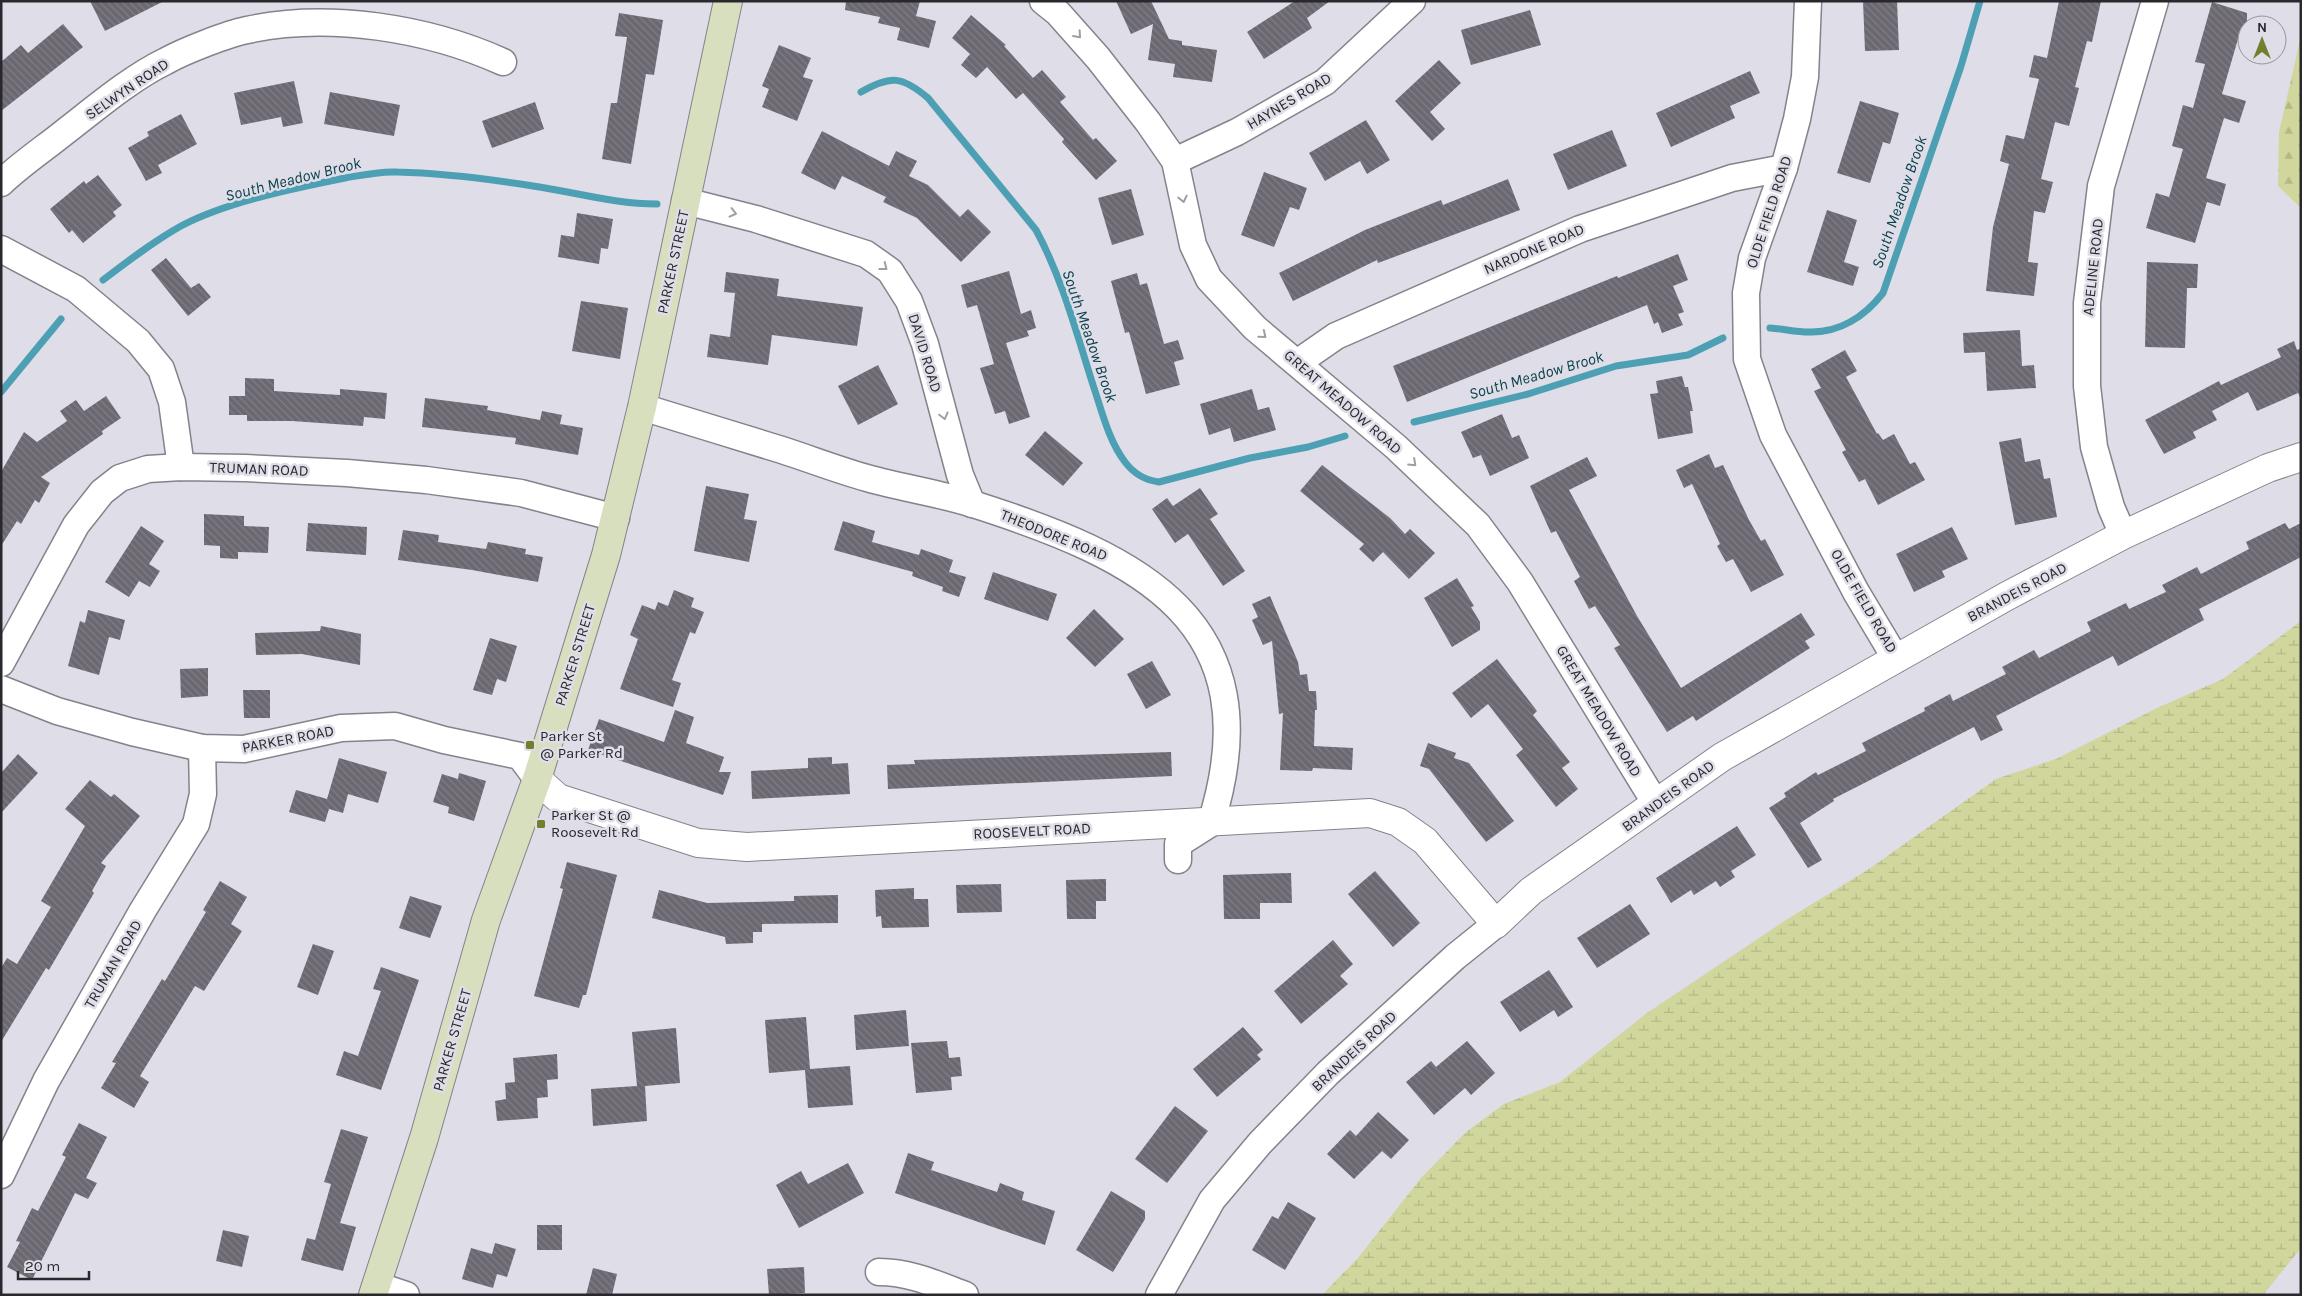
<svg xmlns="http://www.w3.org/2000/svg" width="2302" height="1296" font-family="Karla,sans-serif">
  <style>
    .forest { fill: url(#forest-firs) }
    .wetland { fill: url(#wetland-marsh) }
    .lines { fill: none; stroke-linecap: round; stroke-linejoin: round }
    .stream { stroke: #4da0b3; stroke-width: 7 }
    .building { fill: url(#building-back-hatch) }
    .minor-casing { stroke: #84828b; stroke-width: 29 }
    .tertiary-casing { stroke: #84828b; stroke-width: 30 }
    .secondary-casing { stroke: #84828b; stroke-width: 30 }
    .minor { stroke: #fff; stroke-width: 26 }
    .tertiary { stroke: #fff; stroke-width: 28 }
    .secondary { stroke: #d7dfbf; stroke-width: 28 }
    .oneway { stroke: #9f9ea0 }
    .poi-dot { fill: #72802e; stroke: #dfdde7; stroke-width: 2 }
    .labels { text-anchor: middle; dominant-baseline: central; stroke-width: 5; stroke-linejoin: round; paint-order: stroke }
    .street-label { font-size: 15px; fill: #29282c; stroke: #dfdde7 }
    .poi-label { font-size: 15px; fill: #29282c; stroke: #dfdde7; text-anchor: start }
    .water-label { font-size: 16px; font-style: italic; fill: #0b424d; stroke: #dfdde7 }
  </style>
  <defs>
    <pattern id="forest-firs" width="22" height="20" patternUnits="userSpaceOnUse" patternTransform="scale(1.25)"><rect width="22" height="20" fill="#d1d69c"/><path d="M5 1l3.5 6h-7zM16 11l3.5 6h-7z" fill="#b3b887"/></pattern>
    <pattern id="wetland-marsh" width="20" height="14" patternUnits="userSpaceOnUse" patternTransform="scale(1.25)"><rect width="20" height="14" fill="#d1d69c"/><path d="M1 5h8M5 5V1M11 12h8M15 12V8" fill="none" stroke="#b3b887"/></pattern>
    <pattern id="building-back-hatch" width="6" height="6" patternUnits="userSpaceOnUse" patternTransform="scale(1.25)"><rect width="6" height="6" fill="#6b6871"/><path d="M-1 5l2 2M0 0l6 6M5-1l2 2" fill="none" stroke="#807e85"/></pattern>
  </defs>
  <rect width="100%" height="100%" fill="#dfdde7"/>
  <path class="forest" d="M2301,36V208L2278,186L2279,132Z"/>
  <path class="wetland" d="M2301,621V1248L2263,1295H1322L1358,1258L1421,1178L1466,1132L1504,1104L1560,1082L1647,1013L1786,920L1869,869L1996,779L2056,759L2157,708L2223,679Z"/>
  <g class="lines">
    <g class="stream">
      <path d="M861,92C891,75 902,76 928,98L1036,230C1063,280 1077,335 1094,388C1102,412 1109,441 1125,462C1134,474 1144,480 1159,482L1250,458L1308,447L1345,436"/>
      <path d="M103,280C128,261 154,241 181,226C226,202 295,188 345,178C362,175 380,171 397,172C442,173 489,179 533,186C575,192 614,204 657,204"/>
      <path d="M1770,328C1784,329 1796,332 1809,332C1840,333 1865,316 1883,293L1961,66L1980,1"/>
      <path d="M1,392L61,319"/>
      <path d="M1414,422L1528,394L1616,366L1688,355L1723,338"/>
    </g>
  </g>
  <g class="building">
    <path d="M90,1H164L105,31Z"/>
    <path d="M846,1H920L916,16L936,21L929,48L897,40L900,28L878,23L880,17L845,10Z"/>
    <path d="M1116,1H1151L1169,39L1182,41V45L1217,50L1212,82L1173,77L1175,64L1148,60L1153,24L1131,34Z"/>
    <path d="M1295,1H1330L1307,18L1312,28L1264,59L1247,32Z"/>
    <path d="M1863,1H1897L1899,50L1865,51Z"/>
    <path d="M2059,1H2101L2092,42L2087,41L2075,87L2079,88L2069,126L2055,122L2041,179L2053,182L2045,213L2034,211L2028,262L2038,263L2034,296L1986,291L1993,227L2009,164L2000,161L2006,135L2024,139L2039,79L2029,77L2034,55L2047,58Z"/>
    <path d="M2212,2L2247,13V34L2240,32L2222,94L2246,101L2239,123L2224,118L2206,178L2226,184L2220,206L2207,202L2195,243L2146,228L2156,193L2169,197L2183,149L2172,146L2183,105L2193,108L2205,64L2195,62Z"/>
    <path d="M1530,10L1541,45L1471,65L1461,30Z"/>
    <path d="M619,13L663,20L654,75L646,74L631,164L602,159L611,103H617L627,37L615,36Z"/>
    <path d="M971,15L1006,45L1004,46L1033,78L1042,70L1066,97L1060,102L1093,140L1096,138L1117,161L1096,180L1062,142L1064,139L1023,93L1016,99L987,67L976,78L961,65L970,54L952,38Z"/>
    <path d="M63,24L83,47L1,111V62L21,45L28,53Z"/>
    <path d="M779,45L811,58L803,77L813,80L797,121L762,107L769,89L762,86Z"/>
    <path d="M1439,60L1461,83L1430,112L1445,129L1432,141L1395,101Z"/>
    <path d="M1750,71L1760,93L1730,106L1735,118L1671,147L1656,113Z"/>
    <path d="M294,81L303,123L283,127L281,117L241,125L234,93Z"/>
    <path d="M330,92L400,105L394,136L324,124Z"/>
    <path d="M1860,101L1899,113L1890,144L1883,142L1870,183L1837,173Z"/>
    <path d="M535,102L544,129L492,148L482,121Z"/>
    <path d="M181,114L197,144L158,165L162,173L146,181L128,148L149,136L147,132Z"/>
    <path d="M1366,120L1390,160L1367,174L1360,161L1325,181L1309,153Z"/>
    <path d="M1612,130L1627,166L1568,190L1553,154Z"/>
    <path d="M822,131L889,166L896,151L917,161L909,176L928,185L960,217L968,209L991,232L961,262L917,218L883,202L886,197L842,176L835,190L801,173Z"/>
    <path d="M1264,172L1307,188L1299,210L1290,207L1274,247L1241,235Z"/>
    <path d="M98,175L122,205L113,212L116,216L83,243L72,230L69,233L50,209L84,181L86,184Z"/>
    <path d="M1508,179L1520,210L1378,263L1377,260L1293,301L1279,273L1365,230L1441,200L1443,205Z"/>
    <path d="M1131,189L1144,235L1112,245L1098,198Z"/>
    <path d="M1827,210L1857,220L1844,262L1859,267L1853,286L1807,272Z"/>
    <path d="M577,213L613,219L608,249L601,248L599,264L558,257L561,235L574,237Z"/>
    <path d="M1678,254L1688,280L1673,286L1684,312L1678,314L1683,325L1662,333L1658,322L1654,324L1647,305L1407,402L1393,366L1617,276L1618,278Z"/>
    <path d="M166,258L191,288L199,283L211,297L188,316L151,270Z"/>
    <path d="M2147,262L2198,264L2197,288H2187L2185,348L2145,347Z"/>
    <path d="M1009,271L1021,314L1031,310L1036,328L1027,331L1029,336L1006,343L1030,417L1009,424L1005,411L995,414L980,368L994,364L977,305L967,308L961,285Z"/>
    <path d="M726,272L779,279L777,296L863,307L857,346L772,335L768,365L707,357L710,334L730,337L735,293L724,292Z"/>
    <path d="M1137,273L1140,285L1147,283L1164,344L1178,340L1184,359L1174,362L1180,385L1146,394L1129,332L1125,333L1111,281Z"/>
    <path d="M581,301L628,308L620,359L572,351Z"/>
    <path d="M2020,330L2022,366L2034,365L2036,388L1987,391L1985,352L1964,353L1963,333Z"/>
    <path d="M2294,341L2297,350L2301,348V399L2298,393L2257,411L2248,392L2212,411L2217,420L2193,432L2196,438L2164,454L2145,420L2219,381L2221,385L2281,357L2277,349Z"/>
    <path d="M1845,350L1857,371L1846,377L1877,434L1878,433L1883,440L1894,434L1910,464L1915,462L1925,480L1878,505L1865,479L1859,482L1842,452L1846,450L1814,391L1821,388L1811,369Z"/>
    <path d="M878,365L898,404L858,425L838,386Z"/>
    <path d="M1682,376L1685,387H1688L1693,411H1690L1693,433L1658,439L1650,394L1658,393L1656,381Z"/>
    <path d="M245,378L274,379V391L340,395V389L387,393L385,419L364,417L363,426L292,421H247V415H229V396H245Z"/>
    <path d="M1252,389L1258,410L1269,407L1276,430L1234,442L1230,428L1209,435L1200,404Z"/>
    <path d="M106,396L121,418L102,431L103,434L41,477L50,483L39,503L35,500L21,524L17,521L1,546V472L24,432L37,442L67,421L60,411L76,400L84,411Z"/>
    <path d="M425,398L488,406L487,410L540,420L542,411L562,415L560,424L583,428L578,455L515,444L516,438L422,427Z"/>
    <path d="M1502,414L1512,438L1519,435L1529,458L1490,476L1481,455L1473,458L1461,432Z"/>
    <path d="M1045,431L1083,463L1063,486L1025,455Z"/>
    <path d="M2021,438L2025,462L2040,459L2044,479L2050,478L2057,517L2015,525L1999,442Z"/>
    <path d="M1709,454L1715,468L1723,465L1749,520L1761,541L1765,539L1784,575L1751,592L1733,559L1726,562L1717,546L1720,544L1692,484L1684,488L1676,470Z"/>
    <path d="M1587,457L1597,476L1569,490L1637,616L1681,688L1801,613L1815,635L1805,641L1810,648L1696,721L1693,716L1667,732L1614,648L1620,645L1595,606L1589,609L1574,581L1580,577L1556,531L1551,533L1530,486Z"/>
    <path d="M1322,465L1390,518L1405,534L1410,529L1435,553L1409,579L1383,552L1373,562L1359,549L1364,544L1300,491Z"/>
    <path d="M706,486L749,494L744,519L757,521L749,562L694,551Z"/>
    <path d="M1200,488L1218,514L1210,519L1245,571L1223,586L1188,534L1175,543L1152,509L1167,498L1173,506Z"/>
    <path d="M204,514L244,516V526L269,527L268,553L238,552V559L220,558V546L204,545Z"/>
    <path d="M843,521L875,531L872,542L919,555L921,549L953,560L949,572L966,577L959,597L942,591L943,587L912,576L913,572L834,550Z"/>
    <path d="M308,523L367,527L366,555L306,551Z"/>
    <path d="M2285,523L2289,529L2301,523V557L2199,609L2204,620L2118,666L2113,656L1996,716L2003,730L1981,741L1974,727L1833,799L1834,801L1800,823L1822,860L1808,868L1769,808L1786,797L1784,793L1816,772L1818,775L1866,751L1862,743L1925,711L1924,708L1950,694L1953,701L2006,674L2002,667L2034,650L2039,658L2091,631L2087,622L2126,603L2129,609L2166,592L2162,585L2197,567L2201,574L2249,549L2246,542Z"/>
    <path d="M141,526L164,541L149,564L160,571L150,587L139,581L129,597L105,582Z"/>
    <path d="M1952,527L1968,559L1942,571L1945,577L1914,592L1896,554Z"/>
    <path d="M403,530L439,535L438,542L486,549L488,542L526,549L525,554L543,557L538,582L472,570L398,560Z"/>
    <path d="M993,572L1057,594L1048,621L984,599Z"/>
    <path d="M1457,578L1474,606L1471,607L1480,622V630L1452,647L1424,598Z"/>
    <path d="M674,590L694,598L691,607L704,612L695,634L690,632L672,680L681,683L673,707L620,689L638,639L630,635L642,605L655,610L658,602L668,606Z"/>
    <path d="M1270,596L1298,662L1300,675L1307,674L1309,691H1316L1317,710H1315L1314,746L1353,748L1352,770L1313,768L1312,771L1280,770L1283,713L1279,714L1272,641L1263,645L1252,620L1258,617L1252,604Z"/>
    <path d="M1094,609L1124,639L1095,667L1066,638Z"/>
    <path d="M88,610L125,620L120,640L109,637L99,675L68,666L80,621L85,623Z"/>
    <path d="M321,626L361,634L360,665L302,654L256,655L255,633L320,631Z"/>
    <path d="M490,638L517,646L506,682L497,679L492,695L473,690Z"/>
    <path d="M1497,659L1537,711L1533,715L1570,762L1562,768L1578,789L1556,807L1516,755L1523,749L1488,704L1471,718L1452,693Z"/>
    <path d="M1152,661L1171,695L1146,709L1127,674Z"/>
    <path d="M208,668V696L181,698L180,669Z"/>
    <path d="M243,690H270V718H244Z"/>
    <path d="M675,710L694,717L686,743L724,757L719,772H731L723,795L588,750L599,719L664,742Z"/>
    <path d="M1428,743L1456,753L1454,758L1469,763L1514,821L1486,842L1429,769L1420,766Z"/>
    <path d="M1171,752L1172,776L888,789L887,765L915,764L914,760Z"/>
    <path d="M18,754L38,773L1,813V773Z"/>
    <path d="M832,757V764L848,763L850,794L752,799L751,771L808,768V758Z"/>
    <path d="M339,758L387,772L378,803L348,794L343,813L329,809L325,822L289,812L296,790L327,799Z"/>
    <path d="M459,773L486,781L474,821L448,813L449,807L433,802L442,774L458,779Z"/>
    <path d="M90,780L111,797L114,794L140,816L101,863L106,866L92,891L94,893L49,970L46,968L1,1042V968L7,958L17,964L51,907L41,901L85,826L65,809Z"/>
    <path d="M1737,826L1756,855L1731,871L1735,877L1720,887L1716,881L1694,895L1691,890L1671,903L1656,878Z"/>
    <path d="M567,862L617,875L586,995H583L579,1008L534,996L563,889L560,888Z"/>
    <path d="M1375,871L1420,923L1393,947L1348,894Z"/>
    <path d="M1291,873L1292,903H1260V919H1224L1223,875Z"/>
    <path d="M1106,879V901H1096V919H1067L1066,880Z"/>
    <path d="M220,881L247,897L231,924L242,931L204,991L195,986L140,1076L149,1082L134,1108L101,1088L116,1063L112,1062L162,979L165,981L206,912L203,910Z"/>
    <path d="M1001,884L1002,912L957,913L956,885Z"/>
    <path d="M914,888V899H928L929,927L882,928L881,916L876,917L875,890Z"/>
    <path d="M659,890L707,903L794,901V896L838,895V923L762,924V932H753V943L726,944L725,937L652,918Z"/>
    <path d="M410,896L442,906L430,938L399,928Z"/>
    <path d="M1630,904L1650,934L1597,968L1577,938Z"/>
    <path d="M1333,940L1353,964L1340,976L1348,984L1301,1024L1274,991Z"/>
    <path d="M313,944L334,951L318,995L297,987Z"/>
    <path d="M381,967L419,980L381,1090L336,1075L344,1051L358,1056L381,991L373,989Z"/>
    <path d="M1549,970L1573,1007L1558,1017L1554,1010L1520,1032L1500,1002Z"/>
    <path d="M906,1010L909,1046L856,1050L854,1015Z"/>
    <path d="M806,1017L810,1069L850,1066L853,1105L808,1108L805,1070L769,1073L765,1020Z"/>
    <path d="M1243,1027L1263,1050L1257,1055L1261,1059L1217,1097L1193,1069Z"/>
    <path d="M676,1028L680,1083L645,1086L647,1121L593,1126L591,1089L637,1086L632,1032Z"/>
    <path d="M947,1041L949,1058L960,1057L962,1076L951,1077L952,1090L916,1093L911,1043Z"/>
    <path d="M1467,1041L1495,1073L1471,1095L1465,1088L1434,1115L1406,1082L1431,1061L1436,1067Z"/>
    <path d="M557,1054L558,1079L547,1080L548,1097L537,1098L538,1118L497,1121L495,1101L506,1099L505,1083L515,1082L513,1058Z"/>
    <path d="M1175,1106L1208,1131L1167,1183L1135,1159Z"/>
    <path d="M1378,1112L1409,1140L1391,1159L1382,1151L1354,1179L1327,1154L1350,1130L1356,1136Z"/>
    <path d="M79,1123L107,1137L86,1178L97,1183L88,1199L75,1193L32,1280L7,1267L20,1242L16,1241L32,1208L38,1211L66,1157L62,1155Z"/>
    <path d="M341,1129L368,1137L340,1223L356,1227L343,1271L301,1260L307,1238L315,1240L331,1184L324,1182Z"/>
    <path d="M908,1153L934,1162L931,1170L997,1192L1000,1183L1024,1192L1022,1200L1055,1211L1045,1245L895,1193Z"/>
    <path d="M848,1163L864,1193L799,1228L776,1185L801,1171L808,1184Z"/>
    <path d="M1111,1191L1145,1211V1219L1113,1272L1076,1250Z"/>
    <path d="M1288,1202L1316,1218L1285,1270L1252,1250L1272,1216L1278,1219Z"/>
    <rect x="537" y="1225" width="25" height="25"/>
    <path d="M223,1230L249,1236L242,1267L216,1261Z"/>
    <path d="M495,1243L516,1249L507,1277L497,1274L493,1288L462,1279L471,1248L492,1254Z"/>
    <path d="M804,1267L805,1293L769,1295L767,1269Z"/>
    <path d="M593,1268L617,1274L612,1295H586Z"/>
  </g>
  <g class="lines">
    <defs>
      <g id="minor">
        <path d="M1043,1L1058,13L1098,58L1148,122L1175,161L1193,245L1209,279L1255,328L1396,447L1478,525L1520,582L1656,804"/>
        <path d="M1808,1L1805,77L1797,119L1784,168L1752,258L1746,293L1747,359L1773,435L1856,592L1896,659"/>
        <path d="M1175,161L1237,132L1325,82L1412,1"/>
        <path d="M1,183C21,164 45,148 66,131C97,107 131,78 166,61C184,51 227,34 247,30C328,12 428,28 503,62"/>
        <path d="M685,201L756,219L866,254L890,271L909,301L925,344L960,475L972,504"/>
        <path d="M1,249L76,289L138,341L161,369L172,402L181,467"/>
        <path d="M1297,363L1336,336L1580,229L1732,178L1784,168"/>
        <path d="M642,407C689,421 735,436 782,450C810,459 838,470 867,478C902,488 939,493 973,504C1139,557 1274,621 1211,823L1178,844V860"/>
        <path d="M2123,535L2111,507L2094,447L2087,386V303L2101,186L2155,1"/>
        <path d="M1,663L76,525L102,492L120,478L148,469L181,467L245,468L347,473L426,480L521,493L616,518"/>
        <path d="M1,689L57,711L132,732L202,748L244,749L341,728L395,726L444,740L520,756L537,779"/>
        <path d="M1,1175L46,1081L143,910L196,824L203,794L202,748"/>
        <path d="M879,1272C910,1272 936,1284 965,1295"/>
        <path d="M376,1285L406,1295"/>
        <path d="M1159,1295L1212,1200L1260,1143L1328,1073L1455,957L1496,924"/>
      </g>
      <path id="tertiary" d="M537,779L558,798L698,843L747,847L1370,813L1398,822L1425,841L1496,924L1531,891L1722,757L2007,596L2123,535L2268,468L2301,457"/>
      <path id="secondary" d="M373,1295L424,1138L486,920L537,779L606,555L642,407L728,1"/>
    </defs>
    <use href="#minor" class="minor-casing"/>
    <use href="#tertiary" class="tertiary-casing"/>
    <use href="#secondary" class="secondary-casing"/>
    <use href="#minor" class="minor"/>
    <use href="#tertiary" class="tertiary"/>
    <use href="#secondary" class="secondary"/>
  </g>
  <defs><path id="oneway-chevron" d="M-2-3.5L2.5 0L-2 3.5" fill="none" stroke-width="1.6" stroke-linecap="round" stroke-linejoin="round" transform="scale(1.25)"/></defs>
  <g class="oneway">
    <use href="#oneway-chevron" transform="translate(1078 35) rotate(48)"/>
    <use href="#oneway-chevron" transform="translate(1183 199) rotate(78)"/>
    <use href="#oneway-chevron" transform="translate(733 213) rotate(14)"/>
    <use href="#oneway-chevron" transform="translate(884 267) rotate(38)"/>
    <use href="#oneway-chevron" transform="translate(1263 335) rotate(39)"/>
    <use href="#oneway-chevron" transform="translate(944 416) rotate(75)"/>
    <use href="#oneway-chevron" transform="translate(1413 463) rotate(43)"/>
  </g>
  <g class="poi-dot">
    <rect x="525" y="740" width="10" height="10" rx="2.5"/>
    <rect x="536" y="819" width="10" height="10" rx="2.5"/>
  </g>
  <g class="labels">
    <g class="street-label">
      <text transform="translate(127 89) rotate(-34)">SELWYN ROAD</text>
      <text transform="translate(1289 101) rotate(-31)">HAYNES ROAD</text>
      <text transform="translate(1769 212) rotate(-72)">OLDE FIELD ROAD</text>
      <text transform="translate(1534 249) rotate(-23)">NARDONE ROAD</text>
      <text transform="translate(673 262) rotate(-78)">PARKER STREET</text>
      <text transform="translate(2093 267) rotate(-84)">ADELINE ROAD</text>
      <text transform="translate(925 353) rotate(73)">DAVID ROAD</text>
      <text transform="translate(1343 402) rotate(41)">GREAT MEADOW ROAD</text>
      <text transform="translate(259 469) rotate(2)">TRUMAN ROAD</text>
      <text transform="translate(1054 535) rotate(22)">THEODORE ROAD</text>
      <text transform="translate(2017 592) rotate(-28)">BRANDEIS ROAD</text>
      <text transform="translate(1864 601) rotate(60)">OLDE FIELD ROAD</text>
      <text transform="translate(575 655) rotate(-73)">PARKER STREET</text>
      <text transform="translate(1599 711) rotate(59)">GREAT MEADOW ROAD</text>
      <text transform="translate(288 739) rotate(-11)">PARKER ROAD</text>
      <text transform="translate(1668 796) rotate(-36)">BRANDEIS ROAD</text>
      <text transform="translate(1032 831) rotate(-3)">ROOSEVELT ROAD</text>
      <text transform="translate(113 964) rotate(-60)">TRUMAN ROAD</text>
      <text transform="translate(452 1040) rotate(-74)">PARKER STREET</text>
      <text transform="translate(1354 1051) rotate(-43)">BRANDEIS ROAD</text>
    </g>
    <g class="poi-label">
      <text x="540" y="736">Parker St<tspan x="540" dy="17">@ Parker Rd</tspan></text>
      <text x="551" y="815">Parker St @<tspan x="551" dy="17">Roosevelt Rd</tspan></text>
    </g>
    <g class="water-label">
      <text transform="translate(293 179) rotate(-14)">South Meadow Brook</text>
      <text transform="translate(1899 202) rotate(-71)">South Meadow Brook</text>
      <text transform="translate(1090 336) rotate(71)">South Meadow Brook</text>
      <text transform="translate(1536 375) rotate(-16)">South Meadow Brook</text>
    </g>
  </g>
  <rect width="2302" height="1296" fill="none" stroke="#29282c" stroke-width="5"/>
  <g transform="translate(2262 40)"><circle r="24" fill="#dfdde7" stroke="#96959c"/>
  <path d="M0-4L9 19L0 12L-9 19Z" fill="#72802e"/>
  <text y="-8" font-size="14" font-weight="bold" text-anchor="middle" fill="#29282c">N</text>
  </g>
  <path d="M18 1271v8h71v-8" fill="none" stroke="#29282c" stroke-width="2.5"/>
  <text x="25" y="1271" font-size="15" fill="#29282c" stroke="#dfdde7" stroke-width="4" paint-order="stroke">20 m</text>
</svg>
